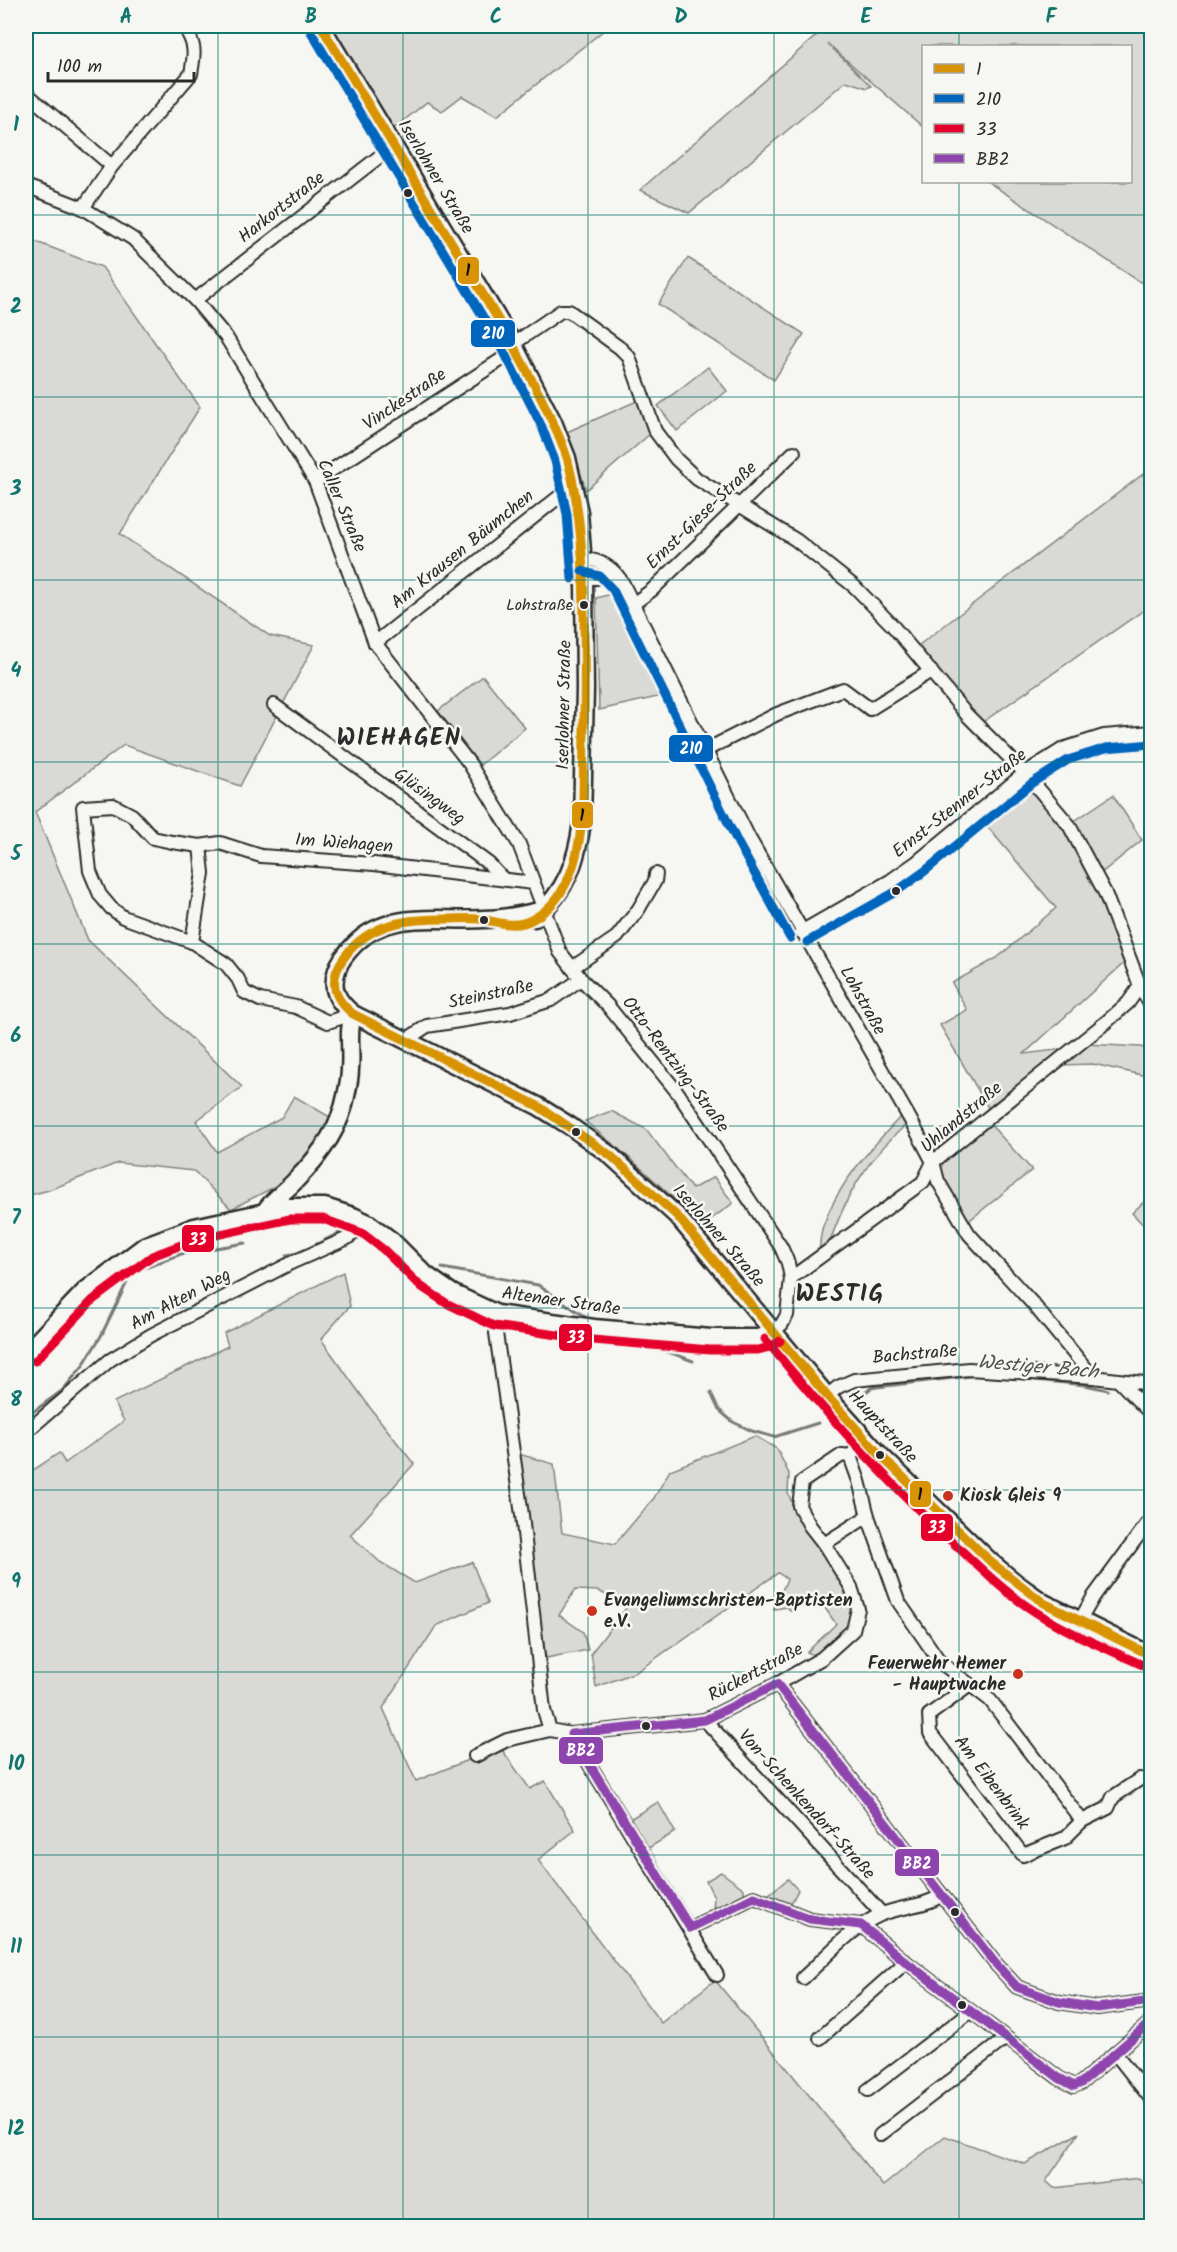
<svg xmlns="http://www.w3.org/2000/svg" width="1177" height="2252" font-family="Kalam,sans-serif">
  <style>
    .green { fill: #d9d9d5; stroke: #828280; stroke-width: 1.5 }
    .lines { fill: none; stroke-linecap: round; stroke-linejoin: round }
    .stream { stroke: #7a7a78; stroke-width: 3 }
    .street-casing { stroke: #2b2b2b; stroke-width: 16 }
    .secondary-casing { stroke: #2b2b2b; stroke-width: 21 }
    .street { stroke: #f6f6f2; stroke-width: 12 }
    .secondary { stroke: #f6f6f2; stroke-width: 16 }
    .bus-1-casing { stroke: #f6f6f2; stroke-width: 14 }
    .bus-2-casing { stroke: #f6f6f2; stroke-width: 14 }
    .bus-3-casing { stroke: #f6f6f2; stroke-width: 14 }
    .bus-4-casing { stroke: #f6f6f2; stroke-width: 14 }
    .bus-1 { stroke: #d89406; stroke-width: 9 }
    .bus-2 { stroke: #0065bd; stroke-width: 9 }
    .bus-3 { stroke: #e4002b; stroke-width: 9 }
    .bus-4 { stroke: #8e44ad; stroke-width: 9 }
    .grid { fill: none; stroke: #0f766e; stroke-width: 1.5; stroke-opacity: 0.55 }
    .bus-dot { fill: #2b2b2b; stroke: #f6f6f2; stroke-width: 2 }
    .poi-dot { fill: #c8321e; stroke: #f6f6f2; stroke-width: 2 }
    .labels { text-anchor: middle; dominant-baseline: central; stroke-width: 5; stroke-linejoin: round; paint-order: stroke }
    .bus-label { font-size: 16px; fill: #2b2b2b; stroke: #f6f6f2; text-anchor: end }
    .street-label { font-size: 18px; fill: #2b2b2b; stroke: #f6f6f2 }
    .poi-label { font-size: 18px; font-weight: bold; fill: #2b2b2b; stroke: #f6f6f2; text-anchor: start }
    .water-label { font-size: 20px; font-style: italic; fill: #525251; stroke: #f6f6f2 }
    .district-label { font-size: 24px; font-weight: bold; letter-spacing: 1.5px; fill: #2b2b2b; stroke: #f6f6f2 }
    .line-badge { stroke: #f6f6f2; stroke-width: 2 }
    .badge-label { font-size: 16px; text-anchor: middle; font-weight: bold; fill: #fff }
    .pale-badge-label { font-size: 16px; text-anchor: middle; font-weight: bold; fill: #111 }
    .neatline { fill: none; stroke: #0f766e; stroke-width: 2 }
    .grid-label { font-size: 20px; text-anchor: middle; font-weight: bold; fill: #0f766e }
  </style>
  <rect width="100%" height="100%" fill="#f6f6f2"/>
  <filter id="ink" filterUnits="userSpaceOnUse"><feTurbulence type="fractalNoise" baseFrequency=".0167" numOctaves="2"/><feDisplacementMap in="SourceGraphic" scale="12" xChannelSelector="R" yChannelSelector="G"/><feConvolveMatrix kernelMatrix="1 2 1 2 8 2 1 2 1" color-interpolation-filters="sRGB"/></filter>
  <g filter="url(#ink)">
    <g class="green">
      <path d="M329,26H609L497,116L462,96L442,111L427,102L392,130Z"/>
      <path d="M806,26H1151V289L988,182H1130V46H924L923,127L827,43L871,86L867,88L846,81L689,213L640,190L817,35Z"/>
      <path d="M26,238L102,267L200,407L120,534L270,636L314,645L240,786L124,745L35,812L88,940L242,1087L196,1121L217,1152L282,1117L294,1096L335,1120L311,1159L286,1181L231,1209L194,1171L118,1163L49,1190L26,1196Z"/>
      <path d="M688,258L804,334L774,380L658,304Z"/>
      <path d="M708,367L727,391L677,431L658,406Z"/>
      <path d="M639,400L652,432L586,490L567,432Z"/>
      <path d="M1151,468V605L980,724L915,648Z"/>
      <path d="M619,592L671,694L599,710L596,598Z"/>
      <path d="M483,676L525,728L480,765L438,711Z"/>
      <path d="M1025,784C1051,801 1090,868 1102,897C1111,919 1117,942 1124,963L1024,1054L1064,1049L989,1109L940,1025L967,1010L952,983L997,958L1056,908L981,819Z"/>
      <path d="M1113,795L1142,840L1100,874L1073,822Z"/>
      <path d="M1087,1044L1141,1047L1151,1052V1077L1093,1064L1060,1065Z"/>
      <path d="M611,1111L646,1129L692,1189L714,1177L733,1203L703,1225L632,1160L585,1121Z"/>
      <path d="M902,1115L908,1123C865,1160 845,1197 827,1250L819,1254C820,1245 820,1235 823,1226C838,1183 871,1148 902,1115Z"/>
      <path d="M989,1123L1032,1170L966,1223L942,1180L938,1164Z"/>
      <path d="M1151,1195V1233L1132,1213Z"/>
      <path d="M343,1272L350,1306L321,1339L371,1409L414,1464L350,1535L380,1562L415,1583L472,1562L488,1603L436,1626L383,1708L416,1781L500,1747L530,1789L545,1781L575,1830L538,1860L661,2023L715,1980L883,2186L945,2136L1025,2164L1079,2133L1046,2181L1054,2188L1139,2178L1152,2194L1151,2226H26V1475L59,1453L65,1463L124,1421L114,1402L228,1346L224,1333Z"/>
      <path d="M755,1436L777,1449L789,1474L788,1493L799,1521L848,1588L856,1610L851,1627L817,1657L807,1652L836,1624L821,1602H804L791,1611L787,1607L774,1609L787,1579L778,1573L636,1672L596,1687L591,1653L627,1607L599,1591L575,1590L559,1615L583,1632L588,1650L546,1658L515,1453L554,1464L562,1533L615,1544L654,1498L670,1470Z"/>
      <path d="M658,1802L675,1832L647,1849L628,1820Z"/>
      <path d="M721,1872L744,1889V1896L713,1910L714,1897L706,1881Z"/>
      <path d="M788,1879L798,1890L789,1907L764,1898Z"/>
    </g>
    <g class="lines">
      <g class="stream">
        <path d="M286,1255L299,1253L339,1233"/>
        <path d="M442,1268L538,1285L584,1316"/>
        <path d="M620,1340L674,1354L693,1361"/>
        <path d="M1006,1377L1085,1385L1108,1390"/>
        <path d="M711,1393L719,1410L733,1422L752,1431L774,1437L818,1423"/>
        <path d="M1142,1395L1152,1398"/>
        <path d="M861,1396L871,1388L877,1387L979,1375"/>
        <path d="M26,1417L63,1390L82,1367L101,1336L129,1278L140,1270L181,1254L245,1243"/>
      </g>
      <defs>
        <g id="street">
          <path d="M26,93L112,166"/>
          <path d="M26,186L83,208L133,239L195,300L226,337L315,481L375,643L469,763L519,844L560,952L581,979L608,1006L678,1093L781,1247L788,1263L791,1278L787,1315L782,1324L774,1331"/>
          <path d="M83,208L112,166L191,74C195,52 196,46 184,26"/>
          <path d="M195,300L393,146"/>
          <path d="M513,344L561,311H569L620,348L629,357L655,431L676,459L697,479L796,540L855,587L892,625L967,715L1025,773L1069,825L1105,893L1140,986L1152,1008"/>
          <path d="M315,481L516,350"/>
          <path d="M583,559C602,560 614,568 623,584L749,838L910,1119L933,1162L938,1181L969,1234L1033,1304L1093,1377"/>
          <path d="M584,578H605L623,584"/>
          <path d="M633,604L652,590L794,452"/>
          <path d="M375,643L574,485"/>
          <path d="M274,705L489,864L503,879"/>
          <path d="M706,750L777,714L843,689L870,709L931,671"/>
          <path d="M801,932L890,881L917,862L1025,773L1063,749L1104,736L1152,732"/>
          <path d="M192,942L203,873L200,846"/>
          <path d="M572,968L617,937L638,910L655,881L656,874"/>
          <path d="M353,1014L328,1022L296,1007L260,1000L244,992L238,979L226,964L192,942L123,917L111,908L100,895L90,871L83,807L113,805L132,815L153,838L172,842L200,846L220,843L261,856L374,864L533,883"/>
          <path d="M406,1040L427,1026L510,1013L551,1000L581,979"/>
          <path d="M791,1278L923,1182L933,1162L1105,1023L1128,1003L1140,986"/>
          <path d="M497,1314L496,1333L522,1515L544,1710L550,1730"/>
          <path d="M1119,1381L1152,1415"/>
          <path d="M827,1396L838,1387L854,1380L969,1369L1093,1377L1152,1384"/>
          <path d="M26,1432L110,1360L151,1335L293,1262L346,1239L368,1223"/>
          <path d="M866,1440L850,1456L859,1481L868,1516L898,1601L940,1662L990,1700L1082,1821L1108,1808L1113,1797L1140,1779"/>
          <path d="M824,1544L868,1516"/>
          <path d="M1079,1622L1094,1596L1152,1517"/>
          <path d="M777,1684L995,1963L1017,1987L1059,2002L1097,2008L1152,2001"/>
          <path d="M970,1685L929,1715L930,1733L1023,1855L1065,1838L1082,1821"/>
          <path d="M705,1720L882,1914"/>
          <path d="M571,1734L717,1975"/>
          <path d="M475,1756L507,1740L550,1730L571,1734L705,1720L777,1684L822,1658L853,1630L858,1609L851,1587L824,1544L810,1526L799,1506L802,1482L842,1455L850,1456"/>
          <path d="M690,1928L754,1897L810,1919L861,1925L906,1962L1059,2078L1074,2086L1081,2083L1152,2021"/>
          <path d="M803,1978C827,1956 851,1928 880,1915C900,1906 924,1907 942,1895"/>
          <path d="M820,2038L906,1962"/>
          <path d="M1115,2053L1152,2100"/>
          <path d="M868,2090L970,2012"/>
          <path d="M880,2135L1006,2038"/>
        </g>
        <g id="secondary">
          <path d="M321,26L513,344L553,422L567,458L579,512L584,578L585,689L582,822C577,861 566,892 535,918"/>
          <path d="M543,910C523,915 503,919 483,919C440,922 389,909 355,944C348,951 340,960 337,970C330,990 338,1002 353,1014L538,1106L570,1126L610,1155L677,1216L827,1396L880,1455L992,1563L1016,1583L1044,1603L1152,1656"/>
          <path d="M266,1210C274,1198 285,1192 295,1181C318,1158 340,1129 346,1096C348,1087 350,1077 350,1069C352,1050 347,1032 353,1014"/>
          <path d="M26,1353L85,1291L146,1245L194,1227L289,1207H325L353,1216L368,1223L392,1241L426,1275L452,1293L497,1314L594,1328L711,1338H757L766,1336L774,1331"/>
        </g>
      </defs>
      <use href="#street" class="street-casing"/>
      <use href="#secondary" class="secondary-casing"/>
      <use href="#street" class="street"/>
      <use href="#secondary" class="secondary"/>
      <defs>
        <path id="bus-1" d="M321,26C372,110 422,194 473,278C496,315 518,353 538,392C549,414 561,437 568,461C582,516 584,572 584,628C585,684 584,741 583,797C582,839 575,896 533,919C514,930 498,921 479,919C468,918 458,919 447,919C411,919 376,921 350,950C343,958 337,967 335,977C332,993 341,1004 353,1014L538,1106L610,1155L677,1216L827,1396L880,1455L992,1563L1044,1603L1152,1656"/>
        <g id="bus-2">
          <path d="M311,32L503,350L542,427L555,461L567,514L572,579"/>
          <path d="M582,571L600,576L613,590L738,843L790,938"/>
          <path d="M807,942L897,891L925,871L1032,783L1068,760L1106,748L1152,744"/>
        </g>
        <g id="bus-3">
          <path d="M765,1339C821,1408 881,1475 946,1536C972,1560 996,1585 1025,1605C1062,1631 1106,1648 1147,1667"/>
          <path d="M35,1361L93,1300L152,1256L197,1239L290,1219H323L362,1233L384,1250L419,1285L446,1303L494,1326L593,1340L710,1350H758L770,1347L780,1341"/>
        </g>
        <path id="bus-4" d="M1152,2001L1097,2008L1059,2002L1017,1987L995,1963L777,1684L705,1720L571,1734L690,1928L754,1897L810,1919L861,1925L906,1962L1059,2078L1074,2086L1081,2083L1152,2021"/>
      </defs>
      <use href="#bus-1" class="bus-1-casing"/>
      <use href="#bus-2" class="bus-2-casing"/>
      <use href="#bus-3" class="bus-3-casing"/>
      <use href="#bus-4" class="bus-4-casing"/>
      <use href="#bus-1" class="bus-1"/>
      <use href="#bus-2" class="bus-2"/>
      <use href="#bus-3" class="bus-3"/>
      <use href="#bus-4" class="bus-4"/>
    </g>
  </g>
  <path class="grid" d="M218,26V2226M403,26V2226M588,26V2226M774,26V2226M959,26V46M959,182V2226M26,215H1152M26,397H1152M26,580H1152M26,762H1152M26,944H1152M26,1126H1152M26,1308H1152M26,1490H1152M26,1672H1152M26,1855H1152M26,2037H1152"/>
  <g class="bus-dot">
    <circle cx="408" cy="193" r="5"/>
    <circle cx="584" cy="605" r="5"/>
    <circle cx="896" cy="891" r="5"/>
    <circle cx="484" cy="920" r="5"/>
    <circle cx="576" cy="1132" r="5"/>
    <circle cx="880" cy="1455" r="5"/>
    <circle cx="646" cy="1726" r="5"/>
    <circle cx="955" cy="1912" r="5"/>
    <circle cx="962" cy="2005" r="5"/>
  </g>
  <g class="poi-dot">
    <circle cx="948" cy="1496" r="6"/>
    <circle cx="592" cy="1611" r="6"/>
    <circle cx="1018" cy="1674" r="6"/>
  </g>
  <g class="labels">
    <g class="bus-label">
      <text x="573" y="605">Lohstraße</text>
    </g>
    <g class="street-label">
      <text transform="translate(435 177) rotate(59)">Iserlohner Straße</text>
      <text transform="translate(282 208) rotate(-38)">Harkortstraße</text>
      <text transform="translate(405 400) rotate(-34)">Vinckestraße</text>
      <text transform="translate(341 506) rotate(67)">Caller Straße</text>
      <text transform="translate(702 516) rotate(-44)">Ernst-Giese-Straße</text>
      <text transform="translate(463 550) rotate(-39)">Am Krausen Bäumchen</text>
      <text transform="translate(565 705) rotate(-89)">Iserlohner Straße</text>
      <text transform="translate(429 797) rotate(36)">Glüsingweg</text>
      <text transform="translate(960 804) rotate(-38)">Ernst-Stenner-Straße</text>
      <text transform="translate(344 844) rotate(4)">Im Wiehagen</text>
      <text transform="translate(491 995) rotate(-12)">Steinstraße</text>
      <text transform="translate(862 1001) rotate(61)">Lohstraße</text>
      <text transform="translate(675 1065) rotate(53)">Otto-Rentzing-Straße</text>
      <text transform="translate(962 1118) rotate(-40)">Uhlandstraße</text>
      <text transform="translate(718 1236) rotate(49)">Iserlohner Straße</text>
      <text transform="translate(181 1300) rotate(-28)">Am Alten Weg</text>
      <text transform="translate(561 1302) rotate(8)">Altenaer Straße</text>
      <text transform="translate(915 1355) rotate(-5)">Bachstraße</text>
      <text transform="translate(882 1427) rotate(47)">Hauptstraße</text>
      <text transform="translate(756 1673) rotate(-28)">Rückertstraße</text>
      <text transform="translate(991 1783) rotate(53)">Am Eibenbrink</text>
      <text transform="translate(806 1805) rotate(48)">Von-Schenkendorf-Straße</text>
    </g>
    <g class="poi-label">
      <text x="960" y="1496">Kiosk Gleis 9</text>
      <text x="604" y="1601">Evangeliumschristen-Baptisten<tspan x="604" dy="21">e.V.</tspan></text>
      <text x="1006" y="1664" text-anchor="end">Feuerwehr Hemer<tspan x="1006" dy="21">- Hauptwache</tspan></text>
    </g>
    <g class="water-label">
      <text transform="translate(1038 1368) rotate(5)">Westiger Bach</text>
    </g>
    <g class="district-label">
      <text x="399" y="738">WIEHAGEN</text>
      <text x="840" y="1294">WESTIG</text>
    </g>
  </g>
  <g class="line-badge">
    <rect x="457" y="256" width="23" height="29" rx="6" fill="#d89406"/>
    <rect x="470" y="319" width="46" height="29" rx="6" fill="#0065bd"/>
    <rect x="668" y="734" width="46" height="29" rx="6" fill="#0065bd"/>
    <rect x="571" y="801" width="23" height="28" rx="6" fill="#d89406"/>
    <rect x="181" y="1224" width="34" height="29" rx="6" fill="#e4002b"/>
    <rect x="558" y="1323" width="35" height="29" rx="6" fill="#e4002b"/>
    <rect x="909" y="1480" width="23" height="28" rx="6" fill="#d89406"/>
    <rect x="920" y="1513" width="34" height="29" rx="6" fill="#e4002b"/>
    <rect x="558" y="1736" width="46" height="29" rx="6" fill="#8e44ad"/>
    <rect x="894" y="1848" width="46" height="29" rx="6" fill="#8e44ad"/>
  </g>
  <g class="badge-label">
    <text x="493" y="339">210</text>
    <text x="691" y="754">210</text>
    <text x="198" y="1245">33</text>
    <text x="576" y="1343">33</text>
    <text x="937" y="1533">33</text>
    <text x="581" y="1756">BB2</text>
    <text x="917" y="1869">BB2</text>
  </g>
  <g class="pale-badge-label">
    <text x="468" y="276">1</text>
    <text x="582" y="821">1</text>
    <text x="920" y="1500">1</text>
  </g>
  <rect width="1177" height="2252" fill="none" stroke="#f6f6f2" stroke-width="66"/>
  <rect x="922" y="45" width="210" height="138" fill="#f6f6f2" stroke="#a5a5a2" stroke-width="1.5"/>
  <rect x="934" y="64" width="30" height="9" fill="#d89406" stroke="#a5a5a2" stroke-width="1.5"/>
  <text x="976" y="75" font-size="18" fill="#2b2b2b">1</text>
  <rect x="934" y="94" width="30" height="9" fill="#0065bd" stroke="#a5a5a2" stroke-width="1.5"/>
  <text x="976" y="105" font-size="18" fill="#2b2b2b">210</text>
  <rect x="934" y="124" width="30" height="9" fill="#e4002b" stroke="#a5a5a2" stroke-width="1.5"/>
  <text x="976" y="135" font-size="18" fill="#2b2b2b">33</text>
  <rect x="934" y="154" width="30" height="9" fill="#8e44ad" stroke="#a5a5a2" stroke-width="1.5"/>
  <text x="976" y="165" font-size="18" fill="#2b2b2b">BB2</text>
  <path d="M48 72v9h146v-9" fill="none" stroke="#2b2b2b" stroke-width="3"/>
  <text x="57" y="72" font-size="18" fill="#2b2b2b" stroke="#f6f6f2" stroke-width="4.5" paint-order="stroke">100 m</text>
  <rect x="33" y="33" width="1111" height="2186" class="neatline"/>
  <g class="grid-label">
    <text x="126" y="23">A</text>
    <text x="311" y="23">B</text>
    <text x="496" y="23">C</text>
    <text x="681" y="23">D</text>
    <text x="866" y="23">E</text>
    <text x="1051" y="23">F</text>
    <text x="16" y="131">1</text>
    <text x="16" y="313">2</text>
    <text x="16" y="495">3</text>
    <text x="16" y="677">4</text>
    <text x="16" y="860">5</text>
    <text x="16" y="1042">6</text>
    <text x="16" y="1224">7</text>
    <text x="16" y="1406">8</text>
    <text x="16" y="1588">9</text>
    <text x="16" y="1770">10</text>
    <text x="16" y="1953">11</text>
    <text x="16" y="2135">12</text>
  </g>
</svg>
